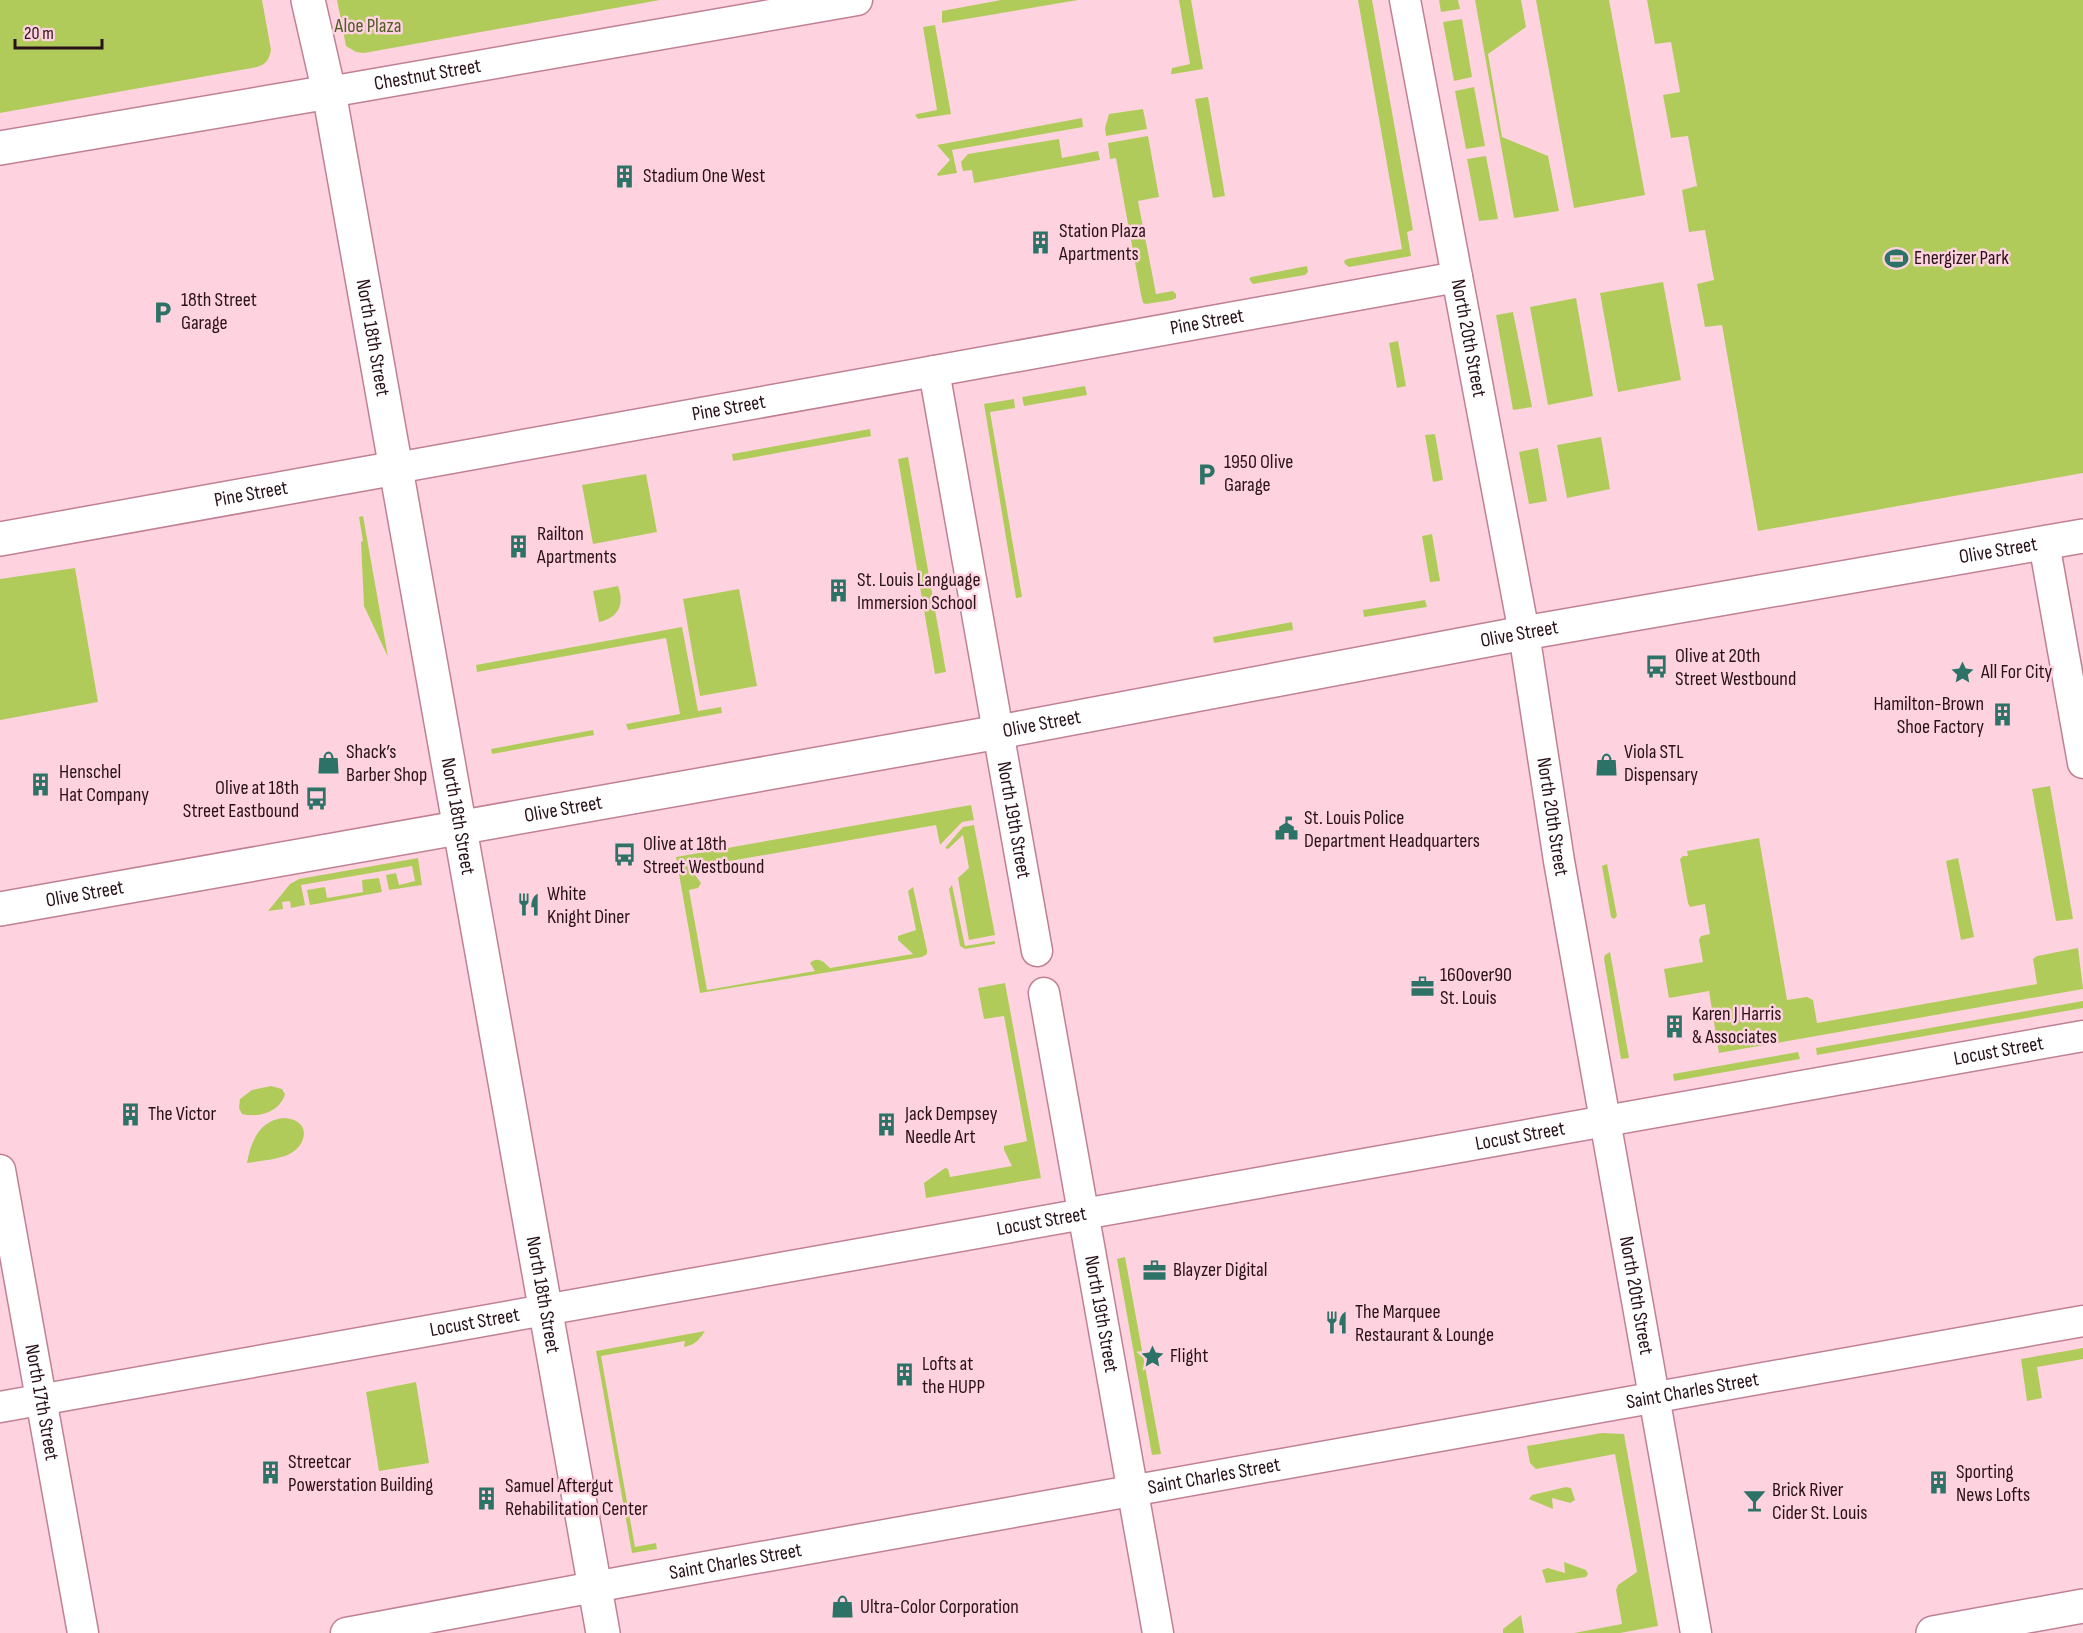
<svg xmlns="http://www.w3.org/2000/svg" width="2083" height="1633" font-family="'Sofia Sans Condensed',sans-serif">
  <style>
    .green { fill: #b1cb5b }
    .lines { fill: none; stroke-linecap: round; stroke-linejoin: round }
    .minor-casing { stroke: #c08093; stroke-width: 33 }
    .tertiary-casing { stroke: #c08093; stroke-width: 36 }
    .secondary-casing { stroke: #c08093; stroke-width: 36 }
    .minor { stroke: #fff; stroke-width: 30 }
    .tertiary { stroke: #fff; stroke-width: 33 }
    .secondary { stroke: #fff; stroke-width: 33 }
    .labels { text-anchor: middle; dominant-baseline: central; stroke-width: 5; stroke-linejoin: round; paint-order: stroke }
    .park-label { font-size: 20px; fill: #505c28; stroke: #fed3df }
    .street-label { font-size: 20px; fill: #291119; stroke: #fed3df }
    .poi-label { font-size: 20px; fill: #291119; stroke: #fed3df; text-anchor: start }
  </style>
  <rect width="100%" height="100%" fill="#fed3df"/>
  <g class="green">
    <path d="M0,0H262L271,50C269,60 266,64 257,67L0,113Z"/>
    <path d="M337,0H660L364,53L356,52L346,46Z"/>
    <path d="M1001,0H1078L942,23V11Z"/>
    <path d="M1179,0H1191L1203,69L1173,74H1171L1172,68L1190,64Z"/>
    <path d="M1358,0H1372L1413,230L1407,232L1411,256L1349,267L1345,264L1344,261L1347,259L1402,249Z"/>
    <path d="M1439,0H1458L1460,9L1441,12Z"/>
    <path d="M1475,0H1521L1526,27L1488,54L1502,137L1548,156L1559,211L1514,218Z"/>
    <path d="M1536,0H1609L1645,195L1574,208Z"/>
    <path d="M1647,0H2083V473L1758,531L1722,325L1705,327L1697,284L1714,280L1705,230L1689,232L1682,190L1697,186L1688,136L1671,138L1663,95L1680,92L1671,42L1655,44Z"/>
    <path d="M1462,19L1472,77L1454,81L1443,22Z"/>
    <path d="M935,25L951,114L918,119L915,115L917,114L937,110L923,27Z"/>
    <path d="M1474,87L1485,146L1466,149L1455,91Z"/>
    <path d="M1208,97L1225,196L1213,198L1195,99Z"/>
    <path d="M1143,109L1147,129L1106,136L1105,128L1109,114Z"/>
    <path d="M1082,118L1083,127L952,150L957,173L938,176L937,174L950,160L937,145Z"/>
    <path d="M1148,136L1159,197L1138,201L1156,294L1173,291L1176,294V298L1172,300L1146,304L1143,303L1141,295L1116,158L1110,159L1108,143Z"/>
    <path d="M1059,139L1062,158L1098,151L1100,160L974,183L972,170L963,171L961,162L968,154Z"/>
    <path d="M1486,156L1498,219L1479,221L1467,159Z"/>
    <path d="M1307,266L1308,272L1305,275L1253,284L1249,279L1251,277Z"/>
    <path d="M1663,282L1681,380L1618,392L1600,293Z"/>
    <path d="M1576,298L1593,396L1548,405L1530,307Z"/>
    <path d="M1513,312L1532,407L1513,410L1496,315Z"/>
    <path d="M1398,341L1406,386L1397,388L1389,343Z"/>
    <path d="M1085,386L1087,395L1024,406L1022,397Z"/>
    <path d="M1014,399L1015,408L990,412L1022,597L1016,598L984,404Z"/>
    <path d="M870,429L871,436L733,461L732,454Z"/>
    <path d="M1435,434L1443,480L1433,482L1425,435Z"/>
    <path d="M1601,437L1610,489L1567,498L1557,445Z"/>
    <path d="M1538,448L1547,501L1529,504L1519,452Z"/>
    <path d="M908,457L946,672L935,674L898,459Z"/>
    <path d="M646,474L657,532L593,544L582,485Z"/>
    <path d="M363,516L388,657L364,606L361,542L363,541L359,517Z"/>
    <path d="M1432,534L1440,581L1430,582L1422,536Z"/>
    <path d="M75,568L98,702L0,720V579Z"/>
    <path d="M618,586C625,605 618,618 599,622L593,591Z"/>
    <path d="M739,589L757,686L700,696L683,599Z"/>
    <path d="M1425,600L1427,607L1364,617L1363,610Z"/>
    <path d="M1292,622L1293,630L1214,643L1213,637Z"/>
    <path d="M682,627L698,711L721,707L722,713L628,730L626,724L680,714L666,638L477,672L476,665Z"/>
    <path d="M593,730L594,735L492,754L491,749Z"/>
    <path d="M2050,786L2073,919L2056,921L2032,789Z"/>
    <path d="M971,805L974,820L962,822L940,845L936,825L690,868L701,883L698,888L689,890L707,990L815,971L810,963C818,956 824,962 830,968L913,954L898,940V936L916,930L908,891L913,887L927,950V954L922,957L700,993L676,857Z"/>
    <path d="M974,825L995,935L969,940L958,878L969,868L963,835L948,849L945,848L963,827Z"/>
    <path d="M1759,838L1787,1000L1807,997L1813,1000L1817,1023L2037,984L2033,959L2037,956L2078,948L2083,989L1719,1053L1709,991L1669,998L1664,969L1703,962L1699,940L1701,936L1710,934L1705,904L1690,907L1688,903L1680,859L1683,856H1688L1687,851Z"/>
    <path d="M418,858L422,885L389,890L386,875L396,873L399,885L415,881L412,866L301,885L305,905L291,908L290,901L282,902L283,909L268,911L290,884L299,879Z"/>
    <path d="M1958,858L1974,937L1961,940L1946,861Z"/>
    <path d="M1607,864L1617,916L1614,919L1611,917L1602,866Z"/>
    <path d="M379,878L382,892L310,905L307,890L325,887L327,898L363,892L362,880Z"/>
    <path d="M952,885L965,946L995,941V944L965,949L960,946L949,889Z"/>
    <path d="M1610,952L1629,1058L1621,1059L1604,959L1605,955Z"/>
    <path d="M1005,983L1041,1178L926,1198L924,1183L945,1168L948,1169L950,1177L1012,1166L1004,1150V1146L1027,1141L1004,1016L984,1019L978,988Z"/>
    <path d="M2083,1001V1008L1817,1055L1816,1048Z"/>
    <path d="M1798,1052L1800,1059L1674,1081L1673,1074Z"/>
    <path d="M271,1086L282,1089L285,1094C280,1112 259,1118 242,1114L239,1108L240,1099L252,1090Z"/>
    <path d="M283,1118C314,1119 307,1149 285,1156C273,1160 259,1161 247,1163C251,1141 259,1121 283,1118Z"/>
    <path d="M1125,1257L1161,1454L1152,1455L1117,1259Z"/>
    <path d="M705,1331C699,1340 695,1345 684,1347L685,1341L601,1356L635,1547L656,1543L657,1549L632,1553L596,1351Z"/>
    <path d="M2083,1348V1359L2037,1367L2042,1398L2027,1401L2021,1359Z"/>
    <path d="M416,1382L429,1463L379,1471L366,1392Z"/>
    <path d="M1602,1433L1624,1434L1658,1626L1620,1633H1574L1622,1624L1616,1590L1618,1585L1637,1572L1615,1454L1536,1469L1530,1463L1527,1446Z"/>
    <path d="M1566,1487L1571,1488L1575,1500L1570,1503L1552,1498L1553,1509L1529,1499L1532,1495Z"/>
    <path d="M1564,1562L1586,1570L1588,1574L1586,1577L1546,1583L1542,1570L1548,1568L1565,1573Z"/>
    <path d="M1521,1615L1524,1633H1503V1629Z"/>
  </g>
  <g class="lines">
    <defs>
      <g id="minor">
        <path id="s1" d="M1405,0L1524,633L1559,861L1696,1633"/>
        <path id="s2" d="M329,92L857,0"/>
        <path id="s3" d="M934,371L1037,951"/>
        <path id="s4" d="M396,468L1457,277"/>
        <path d="M2044,543L2083,763"/>
        <path id="s5" d="M1044,993L1158,1633"/>
        <path id="s6" d="M0,1170L83,1633"/>
        <path id="s7" d="M0,1407L2083,1036"/>
        <path id="s8" d="M346,1633L627,1581L2083,1321"/>
      </g>
      <g id="tertiary">
        <path id="s9" d="M308,0L329,92L603,1633"/>
        <path d="M0,148L329,92"/>
        <path id="s10" d="M0,539L396,468"/>
      </g>
      <g id="secondary">
        <path id="s11" d="M0,909L999,732L1524,633L2083,536"/>
        <path d="M1933,1633L2083,1606"/>
      </g>
    </defs>
    <use href="#minor" class="minor-casing"/>
    <use href="#tertiary" class="tertiary-casing"/>
    <use href="#secondary" class="secondary-casing"/>
    <use href="#minor" class="minor"/>
    <use href="#tertiary" class="tertiary"/>
    <use href="#secondary" class="secondary"/>
  </g>
  <defs>
    <symbol id="building-bare" viewBox="-9 -9 18 18"><path d="M-4-6H4V6H1V3H-1V6H-4ZM-2.5-4.3h1.7v1.8h-1.7ZM.8-4.3h1.7v1.8H.8ZM-2.5-1h1.7V.8h-1.7ZM.8-1h1.7V.8H.8Z" fill="#2d7266" stroke="#fed3df" stroke-width="2.5" paint-order="stroke"/></symbol>
    <symbol id="stadium-bare" viewBox="-9 -9 18 18"><path d="M0-5a6.5 5 0 1 0 0 10a6.5 5 0 1 0 0-10ZM-3.5-1.8h7v3.6h-7Z" fill="#2d7266" stroke="#fed3df" stroke-width="2.5" paint-order="stroke"/></symbol>
    <symbol id="parking-bare" viewBox="-9 -9 18 18"><path d="M-3.5-5.5H1a3.5 3.5 0 0 1 0 7H-1V5.5H-3.5ZM-1-3.4V-.6H.8a1.4 1.4 0 0 0 0-2.8Z" fill="#2d7266" stroke="#fed3df" stroke-width="2.5" paint-order="stroke"/></symbol>
    <symbol id="bus-bare" viewBox="-9 -9 18 18"><path d="M-5-6H5V4H4V6H2V4H-2V6H-4V4H-5ZM-3.5-4V0h7V-4ZM-3.5 1.2v1.5H-2V1.2ZM2 1.2v1.5H3.5V1.2Z" fill="#2d7266" stroke="#fed3df" stroke-width="2.5" paint-order="stroke"/></symbol>
    <symbol id="sight-bare" viewBox="-9 -9 18 18"><path d="M0-6L1.8-2.2L6-1.7L2.9 1.2L3.7 5.4L0 3.3L-3.7 5.4L-2.9 1.2L-6-1.7L-1.8-2.2Z" fill="#2d7266" stroke="#fed3df" stroke-width="2.5" paint-order="stroke"/></symbol>
    <symbol id="shop-bare" viewBox="-9 -9 18 18"><path d="M-5-2.5h2.3a2.7 3.5 0 0 1 5.4 0H5L5.5 6h-11ZM-1.5-2.5h3a1.5 2.3 0 0 0-3 0Z" fill="#2d7266" stroke="#fed3df" stroke-width="2.5" paint-order="stroke"/></symbol>
    <symbol id="civic-bare" viewBox="-9 -9 18 18"><path d="M-.6-6.5H3V-4.5H.6V-3L4-1V1h2V6H-6V1h2V-1L-.6-3ZM-1.2 2.5V6h2.4V2.5Z" fill="#2d7266" stroke="#fed3df" stroke-width="2.5" paint-order="stroke"/></symbol>
    <symbol id="restaurant-bare" viewBox="-9 -9 18 18"><path d="M-5-6h1v4h1v-4h1v4h1v-4h1v5L-1.5 .5V6h-2V.5L-5-1ZM5-6V6H3V1.5H1.5Q1.5-4 5-6Z" fill="#2d7266" stroke="#fed3df" stroke-width="2.5" paint-order="stroke"/></symbol>
    <symbol id="office-bare" viewBox="-9 -9 18 18"><path d="M-6-3h4V-5.5h4V-3h4V5H-6ZM-1-4.5V-3h2v-1.5ZM-6 0V1H6V0Z" fill="#2d7266" stroke="#fed3df" stroke-width="2.5" paint-order="stroke"/></symbol>
    <symbol id="bar-bare" viewBox="-9 -9 18 18"><path d="M-6-5H6L.8 .8V4.5H3.5V6h-7V4.5H-.8V.8Z" fill="#2d7266" stroke="#fed3df" stroke-width="2.5" paint-order="stroke"/></symbol>
  </defs>
  <g fill-rule="evenodd">
    <use href="#building-bare" x="608" y="160" width="33" height="33"/>
    <use href="#building-bare" x="1024" y="226" width="33" height="33"/>
    <use href="#stadium-bare" x="1880" y="242" width="33" height="33"/>
    <use href="#parking-bare" x="146" y="296" width="33" height="33"/>
    <use href="#parking-bare" x="1190" y="458" width="33" height="33"/>
    <use href="#building-bare" x="502" y="530" width="33" height="33"/>
    <use href="#building-bare" x="822" y="574" width="33" height="33"/>
    <use href="#bus-bare" x="1640" y="650" width="33" height="33"/>
    <use href="#sight-bare" x="1946" y="656" width="33" height="33"/>
    <use href="#building-bare" x="1986" y="698" width="33" height="33"/>
    <use href="#shop-bare" x="312" y="746" width="33" height="33"/>
    <use href="#shop-bare" x="1590" y="748" width="33" height="33"/>
    <use href="#building-bare" x="24" y="768" width="33" height="33"/>
    <use href="#bus-bare" x="300" y="782" width="33" height="33"/>
    <use href="#civic-bare" x="1270" y="812" width="33" height="33"/>
    <use href="#bus-bare" x="608" y="838" width="33" height="33"/>
    <use href="#restaurant-bare" x="512" y="888" width="33" height="33"/>
    <use href="#office-bare" x="1406" y="970" width="33" height="33"/>
    <use href="#building-bare" x="1658" y="1010" width="33" height="33"/>
    <use href="#building-bare" x="114" y="1098" width="33" height="33"/>
    <use href="#building-bare" x="870" y="1108" width="33" height="33"/>
    <use href="#office-bare" x="1138" y="1254" width="33" height="33"/>
    <use href="#restaurant-bare" x="1320" y="1306" width="33" height="33"/>
    <use href="#sight-bare" x="1136" y="1340" width="33" height="33"/>
    <use href="#building-bare" x="888" y="1358" width="33" height="33"/>
    <use href="#building-bare" x="254" y="1456" width="33" height="33"/>
    <use href="#building-bare" x="1922" y="1466" width="33" height="33"/>
    <use href="#building-bare" x="470" y="1482" width="33" height="33"/>
    <use href="#bar-bare" x="1738" y="1484" width="33" height="33"/>
    <use href="#shop-bare" x="826" y="1590" width="33" height="33"/>
  </g>
  <g class="labels">
    <g class="park-label">
      <text x="368" y="26">Aloe Plaza</text>
    </g>
    <g class="street-label">
      <text stroke="none"><textPath href="#s2" startOffset="100">Chestnut Street</textPath></text>
      <text stroke="none"><textPath href="#s4" startOffset="824">Pine Street</textPath></text>
      <text stroke="none"><textPath href="#s1" startOffset="344">North 20th Street</textPath></text>
      <text stroke="none"><textPath href="#s9" startOffset="344">North 18th Street</textPath></text>
      <text stroke="none"><textPath href="#s4" startOffset="338">Pine Street</textPath></text>
      <text stroke="none"><textPath href="#s10" startOffset="255">Pine Street</textPath></text>
      <text stroke="none"><textPath href="#s11" startOffset="2030">Olive Street</textPath></text>
      <text stroke="none"><textPath href="#s11" startOffset="1544">Olive Street</textPath></text>
      <text stroke="none"><textPath href="#s11" startOffset="1058">Olive Street</textPath></text>
      <text stroke="none"><textPath href="#s11" startOffset="572">Olive Street</textPath></text>
      <text stroke="none"><textPath href="#s9" startOffset="830">North 18th Street</textPath></text>
      <text stroke="none"><textPath href="#s1" startOffset="830">North 20th Street</textPath></text>
      <text stroke="none"><textPath href="#s3" startOffset="456">North 19th Street</textPath></text>
      <text stroke="none"><textPath href="#s11" startOffset="86">Olive Street</textPath></text>
      <text stroke="none"><textPath href="#s7" startOffset="2030">Locust Street</textPath></text>
      <text stroke="none"><textPath href="#s7" startOffset="1544">Locust Street</textPath></text>
      <text stroke="none"><textPath href="#s7" startOffset="1058">Locust Street</textPath></text>
      <text stroke="none"><textPath href="#s9" startOffset="1316">North 18th Street</textPath></text>
      <text stroke="none"><textPath href="#s1" startOffset="1316">North 20th Street</textPath></text>
      <text stroke="none"><textPath href="#s5" startOffset="326">North 19th Street</textPath></text>
      <text stroke="none"><textPath href="#s7" startOffset="482">Locust Street</textPath></text>
      <text stroke="none"><textPath href="#s8" startOffset="1368">Saint Charles Street</textPath></text>
      <text stroke="none"><textPath href="#s6" startOffset="236">North 17th Street</textPath></text>
      <text stroke="none"><textPath href="#s8" startOffset="882">Saint Charles Street</textPath></text>
      <text stroke="none"><textPath href="#s8" startOffset="396">Saint Charles Street</textPath></text>
    </g>
    <g class="poi-label">
      <text x="643" y="176">Stadium One West</text>
      <text x="1059" y="231">Station Plaza<tspan x="1059" dy="23">Apartments</tspan></text>
      <text x="1914" y="258">Energizer Park</text>
      <text x="181" y="300">18th Street<tspan x="181" dy="23">Garage</tspan></text>
      <text x="1224" y="462">1950 Olive<tspan x="1224" dy="23">Garage</tspan></text>
      <text x="537" y="534">Railton<tspan x="537" dy="23">Apartments</tspan></text>
      <text x="857" y="580">St. Louis Language<tspan x="857" dy="23">Immersion School</tspan></text>
      <text x="1675" y="656">Olive at 20th<tspan x="1675" dy="23">Street Westbound</tspan></text>
      <text x="1981" y="672">All For City</text>
      <text x="1984" y="704" text-anchor="end">Hamilton-Brown<tspan x="1984" dy="23">Shoe Factory</tspan></text>
      <text x="346" y="752">Shack’s<tspan x="346" dy="23">Barber Shop</tspan></text>
      <text x="1624" y="752">Viola STL<tspan x="1624" dy="23">Dispensary</tspan></text>
      <text x="59" y="772">Henschel<tspan x="59" dy="23">Hat Company</tspan></text>
      <text x="299" y="788" text-anchor="end">Olive at 18th<tspan x="299" dy="23">Street Eastbound</tspan></text>
      <text x="1304" y="818">St. Louis Police<tspan x="1304" dy="23">Department Headquarters</tspan></text>
      <text x="643" y="844">Olive at 18th<tspan x="643" dy="23">Street Westbound</tspan></text>
      <text x="547" y="894">White<tspan x="547" dy="23">Knight Diner</tspan></text>
      <text x="1440" y="975">160over90<tspan x="1440" dy="23">St. Louis</tspan></text>
      <text x="1692" y="1014">Karen J Harris<tspan x="1692" dy="23">&amp; Associates</tspan></text>
      <text x="148" y="1114">The Victor</text>
      <text x="905" y="1114">Jack Dempsey<tspan x="905" dy="23">Needle Art</tspan></text>
      <text x="1173" y="1270">Blayzer Digital</text>
      <text x="1355" y="1312">The Marquee<tspan x="1355" dy="23">Restaurant &amp; Lounge</tspan></text>
      <text x="1170" y="1356">Flight</text>
      <text x="922" y="1364">Lofts at<tspan x="922" dy="23">the HUPP</tspan></text>
      <text x="288" y="1462">Streetcar<tspan x="288" dy="23">Powerstation Building</tspan></text>
      <text x="1956" y="1472">Sporting<tspan x="1956" dy="23">News Lofts</tspan></text>
      <text x="505" y="1486">Samuel Aftergut<tspan x="505" dy="23">Rehabilitation Center</tspan></text>
      <text x="1772" y="1490">Brick River<tspan x="1772" dy="23">Cider St. Louis</tspan></text>
      <text x="860" y="1607">Ultra-Color Corporation</text>
    </g>
  </g>
  <path d="M15 39v9h87v-9" fill="none" stroke="#291119" stroke-width="3"/>
  <text x="24" y="39" font-size="18" fill="#291119" stroke="#fed3df" stroke-width="4.5" paint-order="stroke">20 m</text>
</svg>
